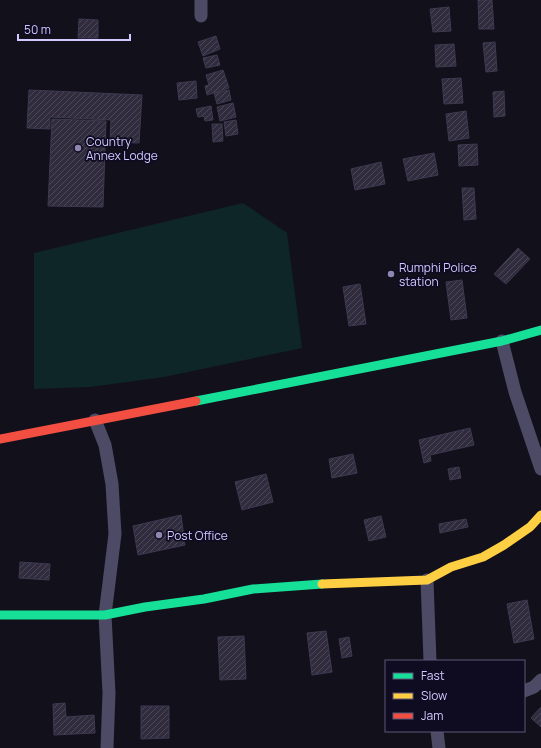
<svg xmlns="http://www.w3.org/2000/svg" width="541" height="748" font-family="Manrope,sans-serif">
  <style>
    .grass { fill: #0e2628 }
    .building { fill: url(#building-hatch); stroke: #3d3950 }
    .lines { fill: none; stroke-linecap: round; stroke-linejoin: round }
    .street { stroke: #4c4a65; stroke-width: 13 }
    .fast { stroke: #16e098; stroke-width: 9 }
    .slow { stroke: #ffcf43; stroke-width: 9 }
    .jam { stroke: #f24e42; stroke-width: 9 }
    .poi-dot { fill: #8e88af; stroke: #0f0b20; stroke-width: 1.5 }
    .labels { text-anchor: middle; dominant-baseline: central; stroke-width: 3.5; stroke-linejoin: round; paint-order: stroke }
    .poi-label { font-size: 12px; fill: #d1c9ff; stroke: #0f0b20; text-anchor: start }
  </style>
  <defs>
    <pattern id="building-hatch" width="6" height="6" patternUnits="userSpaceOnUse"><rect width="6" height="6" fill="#302c3e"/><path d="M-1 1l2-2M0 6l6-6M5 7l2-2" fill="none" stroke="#4d495b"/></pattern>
  </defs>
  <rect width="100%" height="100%" fill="#12101b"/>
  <path class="grass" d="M243,203L287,233L302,348L164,377L90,387L34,389V253Z"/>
  <g class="building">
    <path d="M478,0H492L494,29H479Z"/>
    <path d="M449,7L451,31L433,32L430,9Z"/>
    <path d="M79,19L98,20V38H78Z"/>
    <path d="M216,36L220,49L203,56L198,42Z"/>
    <path d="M495,42L497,71L486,72L483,43Z"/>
    <path d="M454,44L456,66L436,67L435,45Z"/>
    <path d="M217,55L220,65L206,68L203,58Z"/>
    <path d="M223,70L229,88L207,95L205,86L209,85L206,75Z"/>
    <path d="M461,78L463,103L444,104L442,79Z"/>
    <path d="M196,81L197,98L179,100L177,83Z"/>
    <path d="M29,90L142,95L139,143L110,142L111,120L50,117V129L27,128Z"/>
    <path d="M229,90L231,100L217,104L214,93Z"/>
    <path d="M504,91L505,116L494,117L493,92Z"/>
    <path d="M233,103L236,117L220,121L217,107Z"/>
    <path d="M211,106L213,120L205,121L204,116L198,117L196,109Z"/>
    <path d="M466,111L469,138L449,141L446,114Z"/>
    <path d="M52,119L106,121L103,207L48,206Z"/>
    <path d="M236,120L238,134L226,136L224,122Z"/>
    <path d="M212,124H222L223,141L213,142Z"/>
    <path d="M477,144L478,165L459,166L458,145Z"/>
    <path d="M434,153L438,175L408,181L403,159Z"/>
    <path d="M381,162L385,184L355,190L351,169Z"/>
    <path d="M462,188H474L476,219L464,220Z"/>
    <path d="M518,248L530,259L506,284L494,274Z"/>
    <path d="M462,280L467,318L451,320L446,282Z"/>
    <path d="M360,284L366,324L349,326L343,287Z"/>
    <path d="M470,428L474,445L430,455L431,461L424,463L419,440Z"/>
    <path d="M353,454L357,473L332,478L329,459Z"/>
    <path d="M459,467L461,478L450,480L448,469Z"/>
    <path d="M266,474L273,502L242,510L235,482Z"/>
    <path d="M181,515L185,545L138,555L133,526Z"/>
    <path d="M381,516L386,537L369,541L364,520Z"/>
    <path d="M466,519L468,527L440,533L439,524Z"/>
    <path d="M20,562L50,564L49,580L19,578Z"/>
    <path d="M527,600L534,639L514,643L507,604Z"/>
    <path d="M326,631L332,672L312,675L307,633Z"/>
    <path d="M244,636L246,679L220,680L218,637Z"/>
    <path d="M349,637L352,656L342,658L339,639Z"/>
    <path d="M65,703L66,717L94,715L95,733L54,735L53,704Z"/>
    <path d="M141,706H169V738L141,739Z"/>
    <path d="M540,708H541V727L531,718Z"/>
  </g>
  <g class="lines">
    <g class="street">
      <path d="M201,0V16"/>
      <path d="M502,341L515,392L541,469"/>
      <path d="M95,420L105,445L112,484L115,534L105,615L109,693L107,748"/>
      <path d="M427,580L430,661"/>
      <path d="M524,691L534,687L541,680"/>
      <path d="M437,731L439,748"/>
    </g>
    <g class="fast">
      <path d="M196,401L502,341L541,330"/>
      <path d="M0,615H105L145,607L204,599L253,589L322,584"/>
    </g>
    <path class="slow" d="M322,584L427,580L451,567L483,557L504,545L530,527L541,515"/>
    <path class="jam" d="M0,439L196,401"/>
  </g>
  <g class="poi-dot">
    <circle cx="78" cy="148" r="4"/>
    <circle cx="391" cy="274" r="4"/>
    <circle cx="159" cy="535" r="4"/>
  </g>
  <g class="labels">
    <g class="poi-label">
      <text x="86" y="141">Country<tspan x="86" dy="14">Annex Lodge</tspan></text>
      <text x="399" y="267">Rumphi Police<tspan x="399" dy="14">station</tspan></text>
      <text x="167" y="535">Post Office</text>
    </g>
  </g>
  <rect x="385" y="660" width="140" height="72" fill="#0f0b20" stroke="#5d5779"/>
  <rect x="393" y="673" width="20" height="6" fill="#16e098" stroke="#5d5779"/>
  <text x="421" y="680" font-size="12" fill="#d1c9ff">Fast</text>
  <rect x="393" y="693" width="20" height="6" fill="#ffcf43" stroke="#5d5779"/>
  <text x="421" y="700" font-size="12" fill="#d1c9ff">Slow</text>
  <rect x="393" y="713" width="20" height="6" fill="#f24e42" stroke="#5d5779"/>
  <text x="421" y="720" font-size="12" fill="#d1c9ff">Jam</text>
  <path d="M18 34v6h112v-6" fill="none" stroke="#d1c9ff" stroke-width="2"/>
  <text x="24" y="34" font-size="12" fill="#d1c9ff" stroke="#0f0b20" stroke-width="3" paint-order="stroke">50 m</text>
</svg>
